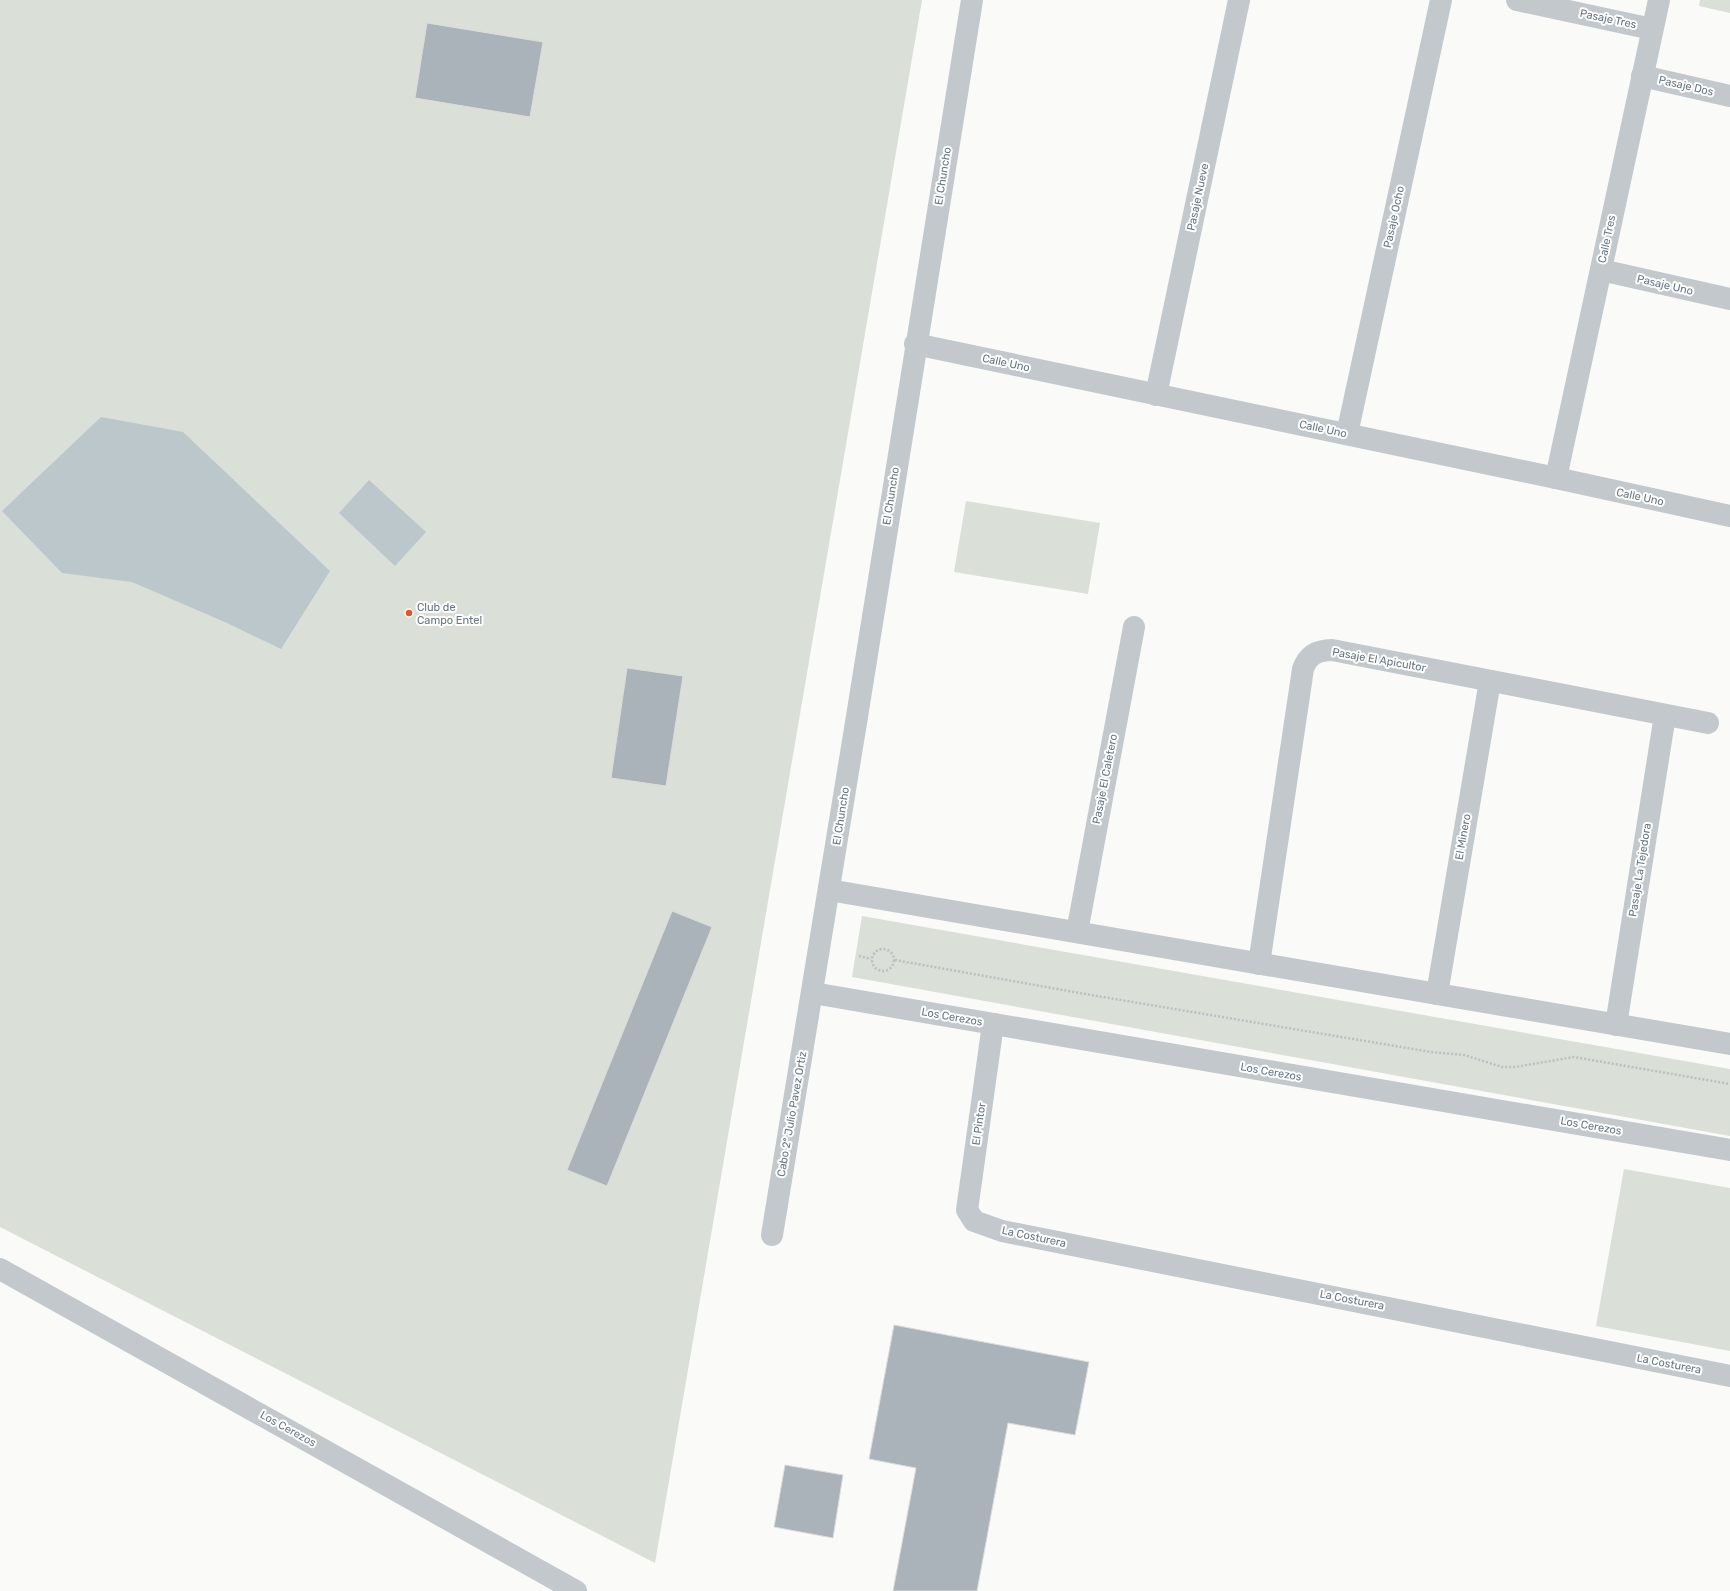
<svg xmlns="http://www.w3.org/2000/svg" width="1730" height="1591" font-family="Rubik,sans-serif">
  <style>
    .green { fill: #dadfd7 }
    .water { fill: #bbc7cb }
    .building { fill: #aab3b9; stroke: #dcdcda }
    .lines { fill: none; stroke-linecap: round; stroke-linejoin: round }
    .path { stroke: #bbbfc2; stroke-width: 2.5; stroke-dasharray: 2 2; stroke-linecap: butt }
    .minor { stroke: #c3c8cc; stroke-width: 22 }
    .poi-dot { fill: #e4572e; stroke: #fff; stroke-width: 1.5 }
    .labels { text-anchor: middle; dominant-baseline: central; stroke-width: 4; stroke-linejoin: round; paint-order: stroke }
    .street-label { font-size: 11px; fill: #657683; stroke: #fff }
    .poi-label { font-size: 11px; fill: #657683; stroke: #fff; text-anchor: start }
  </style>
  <rect width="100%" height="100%" fill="#fafaf8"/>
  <g class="green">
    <path d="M0,0H922L655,1563L0,1227Z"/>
    <path d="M1700,0H1730V13L1699,6Z"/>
    <path d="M966,501L1100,523L1088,594L954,572Z"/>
    <path d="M862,916L1730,1069V1136L852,977Z"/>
    <path d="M1624,1169L1730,1188V1351L1596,1326Z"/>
  </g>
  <g class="water">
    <path d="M101,417L183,432L330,571L281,649L227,623L132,582L62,573L2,511Z"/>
    <path d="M369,480L426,532L395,566L339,513Z"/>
  </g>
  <g class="building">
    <path d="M427,23L543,42L530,117L415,98Z"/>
    <path d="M627,668L683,676L666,786L611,778Z"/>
    <path d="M672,911L712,927L607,1186L567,1170Z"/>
    <path d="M894,1325L1089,1362L1075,1435L1008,1423L977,1591H893L916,1468L869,1459Z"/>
    <path d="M785,1465L843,1475L833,1538L774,1527Z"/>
  </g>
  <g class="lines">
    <g class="path">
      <circle cx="883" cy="960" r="11"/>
      <path d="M859,956L871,959"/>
      <path d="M895,960L1091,995L1431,1052L1464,1055L1502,1067H1515L1574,1057L1730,1084"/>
    </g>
    <g class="minor">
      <path d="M1517,0L1652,29"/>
      <path d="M1642,76L1730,96"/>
      <path d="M1601,270L1730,299"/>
      <path d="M915,344L1556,478L1730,516"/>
      <path d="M1156,395L1239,0"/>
      <path d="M1347,434L1441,0"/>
      <path d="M1556,478L1659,0"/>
      <path d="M829,890L1730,1044"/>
      <path d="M1077,932L1134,627"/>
      <path d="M1259,964L1303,669C1308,655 1317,650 1332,650L1708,723"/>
      <path d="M813,993L1730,1150"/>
      <path d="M1437,994L1490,681"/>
      <path d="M993,1024L967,1210L974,1221L1002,1231L1730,1376"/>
      <path d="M1616,1025L1665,715"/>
      <path d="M772,1235C842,824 904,411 972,0"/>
      <path d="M0,1269L576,1591"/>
    </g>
  </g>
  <circle class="poi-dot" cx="409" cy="613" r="4"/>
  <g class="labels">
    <g class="street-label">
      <text transform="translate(1608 19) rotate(12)">Pasaje Tres</text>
      <text transform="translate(1686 86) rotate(13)">Pasaje Dos</text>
      <text transform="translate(943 176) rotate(-81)">El Chuncho</text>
      <text transform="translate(1198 197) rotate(-78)">Pasaje Nueve</text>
      <text transform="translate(1394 217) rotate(-78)">Pasaje Ocho</text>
      <text transform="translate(1607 239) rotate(-78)">Calle Tres</text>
      <text transform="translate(1665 285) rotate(13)">Pasaje Uno</text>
      <text transform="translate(1006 363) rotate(12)">Calle Uno</text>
      <text transform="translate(1323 429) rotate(12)">Calle Uno</text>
      <text transform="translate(891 496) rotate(-81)">El Chuncho</text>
      <text transform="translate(1640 497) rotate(12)">Calle Uno</text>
      <text transform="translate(1379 660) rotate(10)">Pasaje El Apicultor</text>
      <text transform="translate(1105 779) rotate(-79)">Pasaje El Caletero</text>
      <text transform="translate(841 816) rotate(-81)">El Chuncho</text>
      <text transform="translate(1463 837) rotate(-80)">El Minero</text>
      <text transform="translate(1640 870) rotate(-81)">Pasaje La Tejedora</text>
      <text transform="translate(952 1017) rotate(10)">Los Cerezos</text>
      <text transform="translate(1271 1072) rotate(10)">Los Cerezos</text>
      <text transform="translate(792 1114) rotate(-80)">Cabo 2º Julio Pavez Ortiz</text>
      <text transform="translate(979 1124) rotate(-82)">El Pintor</text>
      <text transform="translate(1591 1126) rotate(10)">Los Cerezos</text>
      <text transform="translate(1034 1237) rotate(12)">La Costurera</text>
      <text transform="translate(1352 1300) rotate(11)">La Costurera</text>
      <text transform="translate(1669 1364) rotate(11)">La Costurera</text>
      <text transform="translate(288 1429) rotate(29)">Los Cerezos</text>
    </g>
    <g class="poi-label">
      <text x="417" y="607">Club de<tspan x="417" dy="13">Campo Entel</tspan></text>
    </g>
  </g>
</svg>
